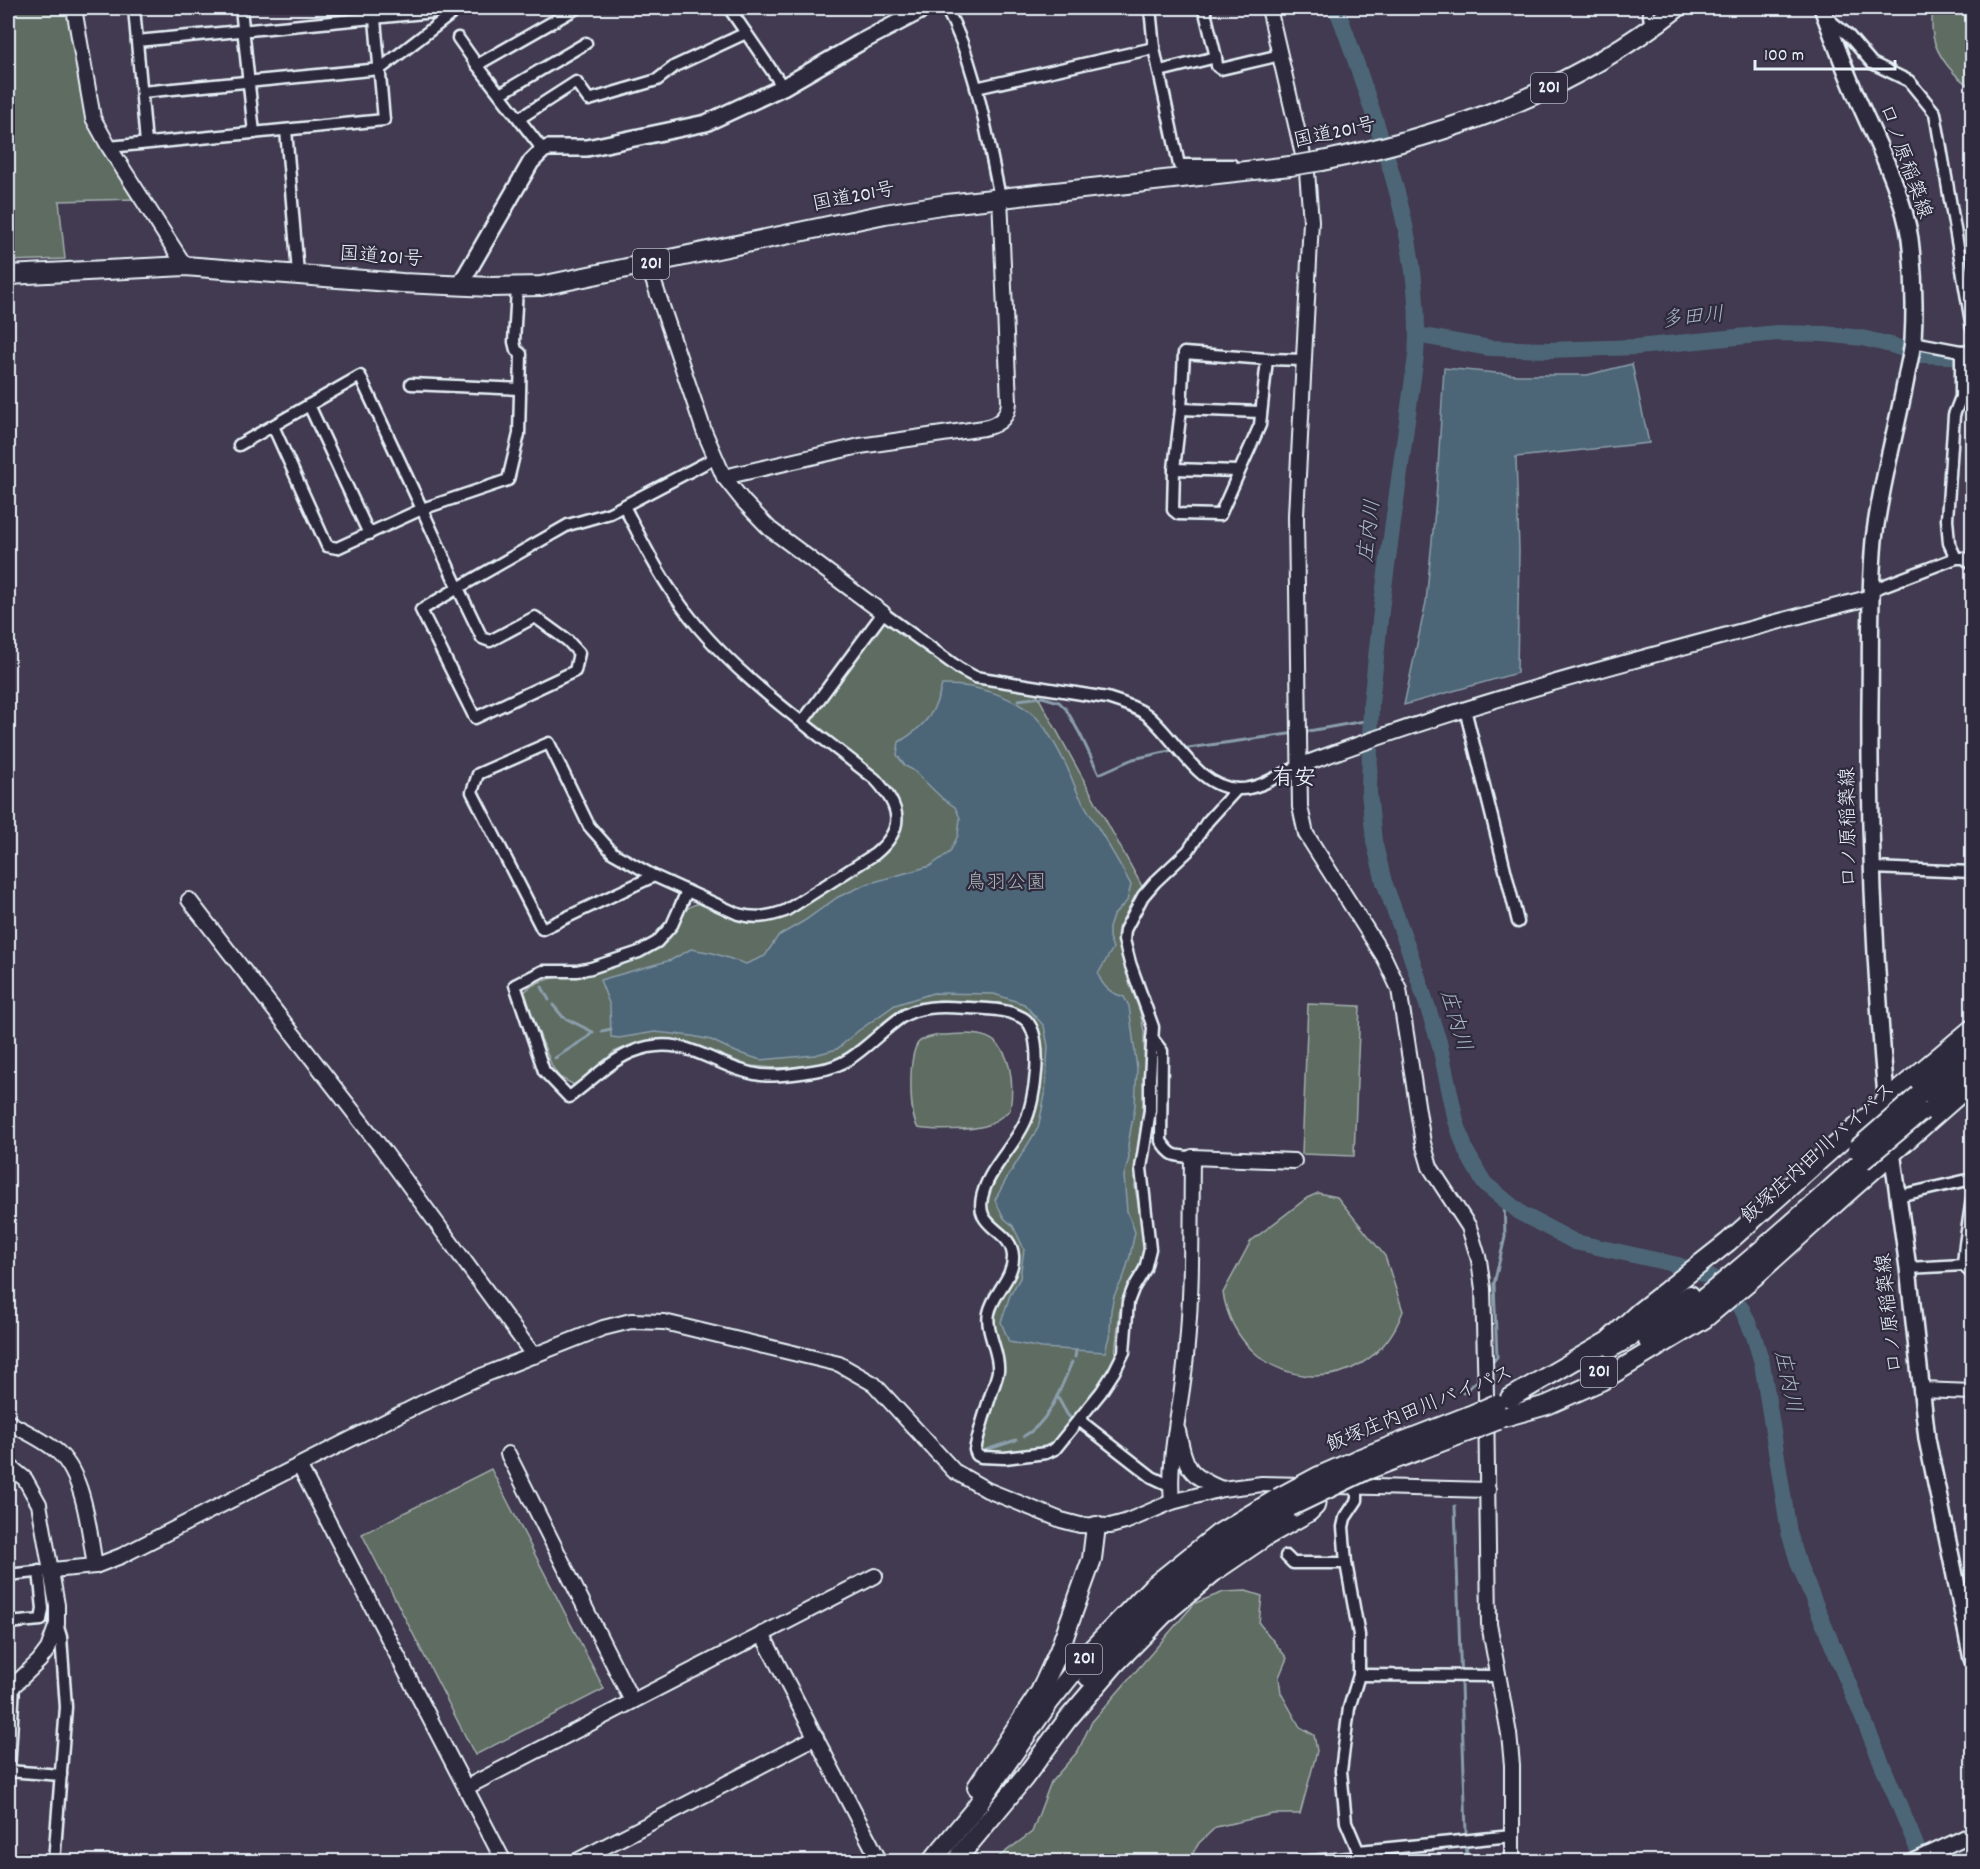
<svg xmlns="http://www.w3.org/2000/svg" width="1980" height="1869" font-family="Dekko,'Klee One',sans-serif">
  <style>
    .green { fill: #5e6c62; stroke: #a3aead; stroke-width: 1.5 }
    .water { fill: #4d6677; stroke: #8b9eab; stroke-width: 1.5 }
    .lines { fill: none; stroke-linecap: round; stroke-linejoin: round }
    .stream { stroke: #8b9eab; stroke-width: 3 }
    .river { stroke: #4d6677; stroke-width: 16 }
    .minor-casing { stroke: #e8f1f8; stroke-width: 15 }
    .tertiary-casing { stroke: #e8f1f8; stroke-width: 18 }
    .secondary-casing { stroke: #e8f1f8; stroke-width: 20 }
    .trunk-casing { stroke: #e8f1f8; stroke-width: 22 }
    .minor { stroke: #2f2a3d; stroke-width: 10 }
    .tertiary { stroke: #2f2a3d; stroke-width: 14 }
    .secondary { stroke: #2f2a3d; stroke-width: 15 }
    .trunk { stroke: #2f2a3d; stroke-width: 18 }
    .trunk-bridge-casing { stroke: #e8f1f8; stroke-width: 22; stroke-linecap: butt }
    .trunk-bridge { stroke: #2f2a3d; stroke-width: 18 }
    .labels { text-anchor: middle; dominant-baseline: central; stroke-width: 4.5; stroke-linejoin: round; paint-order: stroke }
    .shield { fill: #2f2a3d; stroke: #b0b5c0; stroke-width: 1.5 }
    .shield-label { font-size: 18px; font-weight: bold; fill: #e8f1f8 }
    .street-label { font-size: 20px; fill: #e8f1f8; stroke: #2f2a3d }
    .park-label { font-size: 20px; fill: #aab5b4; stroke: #2f2a3d }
    .water-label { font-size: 21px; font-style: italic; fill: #aab9c4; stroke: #2f2a3d }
    .quarter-label { font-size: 22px; font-weight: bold; fill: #e8f1f8; stroke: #2f2a3d }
  </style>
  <rect width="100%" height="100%" fill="#413a50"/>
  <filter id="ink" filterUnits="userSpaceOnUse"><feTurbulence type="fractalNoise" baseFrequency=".0167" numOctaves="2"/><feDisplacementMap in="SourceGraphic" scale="12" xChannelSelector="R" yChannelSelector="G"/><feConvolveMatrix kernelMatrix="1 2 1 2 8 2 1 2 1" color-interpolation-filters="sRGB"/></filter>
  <g filter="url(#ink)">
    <g class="green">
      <path d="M8,8H71L91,123L136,199L59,201L65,259L8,261Z"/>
      <path d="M1933,8H1972V88C1955,77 1937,57 1933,36C1931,27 1932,17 1933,8Z"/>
      <path d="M888,620L956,670L1035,691L1144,890L1121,923L1117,935L1129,982L1140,1011L1144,1031L1145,1092L1136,1163L1135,1187L1145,1243L1141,1261L1130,1283L1120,1308L1114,1363L1103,1380L1054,1441C1036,1455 1007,1453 985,1453L980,1451V1445L998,1342L992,1314L1010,1280V1236L988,1212L986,1198L992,1185L1030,1124L1037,1101L1040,1046L1038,1030L1029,1015L1000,1003L939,1000L912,1007L881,1026L838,1059L808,1067L777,1068L749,1066L696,1045L667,1039L636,1043L614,1052L591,1074L574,1085L559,1077L552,1066L523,993C539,976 566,977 587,973C609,970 642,959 660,947C677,936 678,907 697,904C713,901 760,913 778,917L875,857L901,817L899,802L892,790L882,780L810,722L812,713L882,621Z"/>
      <path d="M1308,1004L1360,1006L1354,1156L1302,1154Z"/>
      <path d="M940,1035C954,1035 970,1032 983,1036C1013,1044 1014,1086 1010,1110C1002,1117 995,1122 985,1126C972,1130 932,1131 918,1128C909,1115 908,1057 918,1043C923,1037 933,1037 940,1035Z"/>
      <path d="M1318,1193L1337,1197L1385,1256L1403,1311C1368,1407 1240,1393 1223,1293L1251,1241L1307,1198Z"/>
      <path d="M491,1469L604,1689L475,1755L362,1534Z"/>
      <path d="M1246,1591L1262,1596L1259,1623L1287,1658L1279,1677L1281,1693L1300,1727L1314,1735L1317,1751L1300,1814H1273L1216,1827L1199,1843L1188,1861H993L1032,1832L1051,1782L1078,1751L1091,1723L1195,1603L1224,1592Z"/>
    </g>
    <g class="water">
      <path d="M1632,364L1649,443L1516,457L1519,550L1517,673L1404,705L1426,602L1436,500L1444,368L1518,375H1587Z"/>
      <path d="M942,685C974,684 1012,695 1036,717C1048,729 1057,748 1065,763C1071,774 1074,787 1080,797C1097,827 1115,854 1131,885L1127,901L1113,916L1109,928V937L1113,948L1098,974C1103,987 1110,993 1124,997L1129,1006L1137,1069L1135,1106L1128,1145L1129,1158L1124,1176L1127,1211L1135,1232L1130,1256L1124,1276L1114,1296L1111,1310L1110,1333L1105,1352L1042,1348L1009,1342L1001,1322L1010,1295L1020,1278L1024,1249L1013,1226L1004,1218L995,1200L1007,1178L1038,1128L1045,1095L1048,1046L1044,1026L1024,1004L994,994L933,993L895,1005L858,1031L837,1049L815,1055L761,1060L736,1052L711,1040L692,1036L655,1032L619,1038L611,1037L610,1006L600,980L671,960L691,949L713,953L746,964L765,956L778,936L804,921L838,897L867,884L930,866L950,852L958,835L960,818L955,807L943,799L913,770L905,766L897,755L899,742C924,727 935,714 942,685Z"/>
    </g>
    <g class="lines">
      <g class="stream">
        <path d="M1018,700L1042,697L1059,702L1066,709L1080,734L1099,774L1133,759L1174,750"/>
        <path d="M1303,732L1370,720"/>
        <path d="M1181,749L1296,733"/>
        <path d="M542,987L549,1000"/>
        <path d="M553,1005L563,1017L593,1032"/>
        <path d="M602,1031L611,1029"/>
        <path d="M555,1058L588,1037L591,1033"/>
        <path d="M1075,1357L1076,1351"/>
        <path d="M1491,1364L1497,1357L1494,1284L1505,1237L1504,1197"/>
        <path d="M1463,1393L1476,1382"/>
        <path d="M1057,1396L1067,1414L1072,1420"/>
        <path d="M1024,1436C1050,1422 1061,1387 1072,1362"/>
        <path d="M986,1450L1016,1440"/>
        <path d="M1455,1506L1467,1862"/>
      </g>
      <g class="river">
        <path d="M1336,8C1347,33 1355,60 1364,86C1393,171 1423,264 1416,356L1382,602L1371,703L1369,792L1374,841L1384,882L1409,950L1439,1042L1456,1121L1466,1151L1484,1183L1522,1214L1575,1242L1678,1265L1713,1278L1722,1285L1742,1309L1754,1336L1762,1363L1789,1532L1799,1565L1923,1862"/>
        <path d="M1417,335L1490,348L1549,350L1637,347L1777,333L1824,334L1862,338L1891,345L1921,355L1972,357"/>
      </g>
      <defs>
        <g id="minor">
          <path d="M134,8L146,143"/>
          <path d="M241,8L254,133"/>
          <path d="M729,8L783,87"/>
          <path d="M946,8C977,65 986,133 1000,197"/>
          <path d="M1150,8L1154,48L1179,165H1232"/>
          <path d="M1648,8L1651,29"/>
          <path d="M1826,17L1848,35L1872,63L1909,81L1935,113L1972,328"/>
          <path d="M458,38L477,65L543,150"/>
          <path d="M137,41L455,10"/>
          <path d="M1216,57L1217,66L1221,69L1280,55"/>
          <path d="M477,65L577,8"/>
          <path d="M1160,71L1216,57L1204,8"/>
          <path d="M976,88L1154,48"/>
          <path d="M142,92L380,69L459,8"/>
          <path d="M500,94L586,43"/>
          <path d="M520,118L576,82L589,100L657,80L675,66L746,33"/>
          <path d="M286,130L298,273"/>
          <path d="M109,147L384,120L374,8"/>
          <path d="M517,288L514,342L516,350L521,354L519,434L508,480L422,509L458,588L568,525L610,513L715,458"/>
          <path d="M1913,342L1961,351L1972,350"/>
          <path d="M1184,353L1267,359L1260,425L1220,515L1178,514L1173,510L1174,469L1181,409Z"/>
          <path d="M1267,359L1305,360"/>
          <path d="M411,384L520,389"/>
          <path d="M309,405L369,534"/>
          <path d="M1181,409L1261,412"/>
          <path d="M239,445L360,376L422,509L337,548L327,546L273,426"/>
          <path d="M1174,469L1238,471"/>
          <path d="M624,506C640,537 656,570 676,598C726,671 806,724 875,779C901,807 906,828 875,854L785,911C768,917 755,919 738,914L654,876"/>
          <path d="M1956,558L1949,543L1947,519L1954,415L1961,397V351"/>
          <path d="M458,588L482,638L490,641L535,617L568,641L579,653L575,671L475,718L421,610Z"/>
          <path d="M1872,590L1956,558H1964L1972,564"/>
          <path d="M1465,709L1518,922"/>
          <path d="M803,721L883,613L960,669L975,677L1107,698C1120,702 1134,706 1146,714C1175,736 1196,788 1238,789C1258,790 1281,774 1299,766"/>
          <path d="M549,743L589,826L613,853L654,876L542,929L472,792L478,774Z"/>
          <path d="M1872,868L1972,872"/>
          <path d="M687,891L672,925L657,942L639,952L591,968L577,971H543L515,985L544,1071L569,1097C589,1083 608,1062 632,1052C685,1030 714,1069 761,1075C780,1077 801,1073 819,1070C853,1066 873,1037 900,1018C920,1004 947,1007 970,1008C987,1009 1008,1009 1023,1018C1046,1032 1035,1104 1024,1124C1013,1147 992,1166 984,1190C970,1231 1011,1226 1013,1256C1014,1278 993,1293 989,1313C985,1332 1000,1352 998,1371C997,1378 993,1387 991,1394C985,1413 979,1431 975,1450L977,1455L981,1457L1005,1458L1046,1453L1055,1449L1101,1392L1114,1372L1124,1352L1128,1302L1133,1289L1145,1269L1150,1249L1141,1168L1150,1110V1078L1153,1027L1130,963L1124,940L1125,930L1143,896L1155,882L1188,851L1207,822L1237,789"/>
          <path d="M1152,1038L1162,1051L1161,1141C1171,1156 1174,1156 1192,1157"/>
          <path d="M1898,1196L1972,1179"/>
          <path d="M1972,1199L1965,1244L1963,1265L1972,1274"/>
          <path d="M1908,1268L1963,1265"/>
          <path d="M1079,1420L1152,1477L1171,1486"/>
          <path d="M1357,1486V1500L1345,1518L1343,1527L1346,1563L1359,1635V1675L1349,1708L1341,1771L1346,1822L1363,1862"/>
          <path d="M1286,1556L1293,1563H1346"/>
          <path d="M8,1575L45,1571"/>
          <path d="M8,1623L41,1620L43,1609L39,1571"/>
          <path d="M1359,1675L1498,1676"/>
          <path d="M8,1771L61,1775"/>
          <path d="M9,1771L14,1685"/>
          <path d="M1359,1851L1512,1836"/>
          <path d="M54,1862L66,1707L61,1637L57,1624"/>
          <path d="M1297,1862L1362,1857"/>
        </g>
        <g id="tertiary">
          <path d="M74,8L93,118L109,147L185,266"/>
          <path d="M1269,8L1307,172L1311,221L1296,515L1300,807L1306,834L1384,957L1399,989L1423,1143L1430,1167L1469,1227L1479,1260L1483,1289L1486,1395L1489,1624L1509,1734L1512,1765V1862"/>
          <path d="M648,265L704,431L724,477L744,502L770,529L883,613"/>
          <path d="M724,477L860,446L984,428C998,425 1008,418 1009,402L1000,197"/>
          <path d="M1299,766C1485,696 1679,648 1871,597"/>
          <path d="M189,900L383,1150L534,1356"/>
          <path d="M1921,1390L1972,1392"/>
          <path d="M8,1422C24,1431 45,1440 59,1453C85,1478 89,1531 95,1566"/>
          <path d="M1178,1431C1186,1467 1187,1475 1222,1489"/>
          <path d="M508,1454L632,1701"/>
          <path d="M8,1465L25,1479L39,1504L57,1605V1624L48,1649L39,1661L8,1691"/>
          <path d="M300,1467L504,1862"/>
          <path d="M1337,1486L1488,1490"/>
          <path d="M1172,1502C1168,1458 1179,1417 1184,1374C1193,1302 1191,1229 1192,1157L1294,1161"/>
          <path d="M52,1570L95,1566L121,1556L420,1404L484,1375L603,1328L631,1321L664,1322L839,1364L874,1384L954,1471L987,1490L1061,1520L1080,1525L1110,1526L1125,1522L1172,1502L1222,1489L1262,1484L1302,1485"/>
          <path d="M762,1634L880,1862"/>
          <path d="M467,1787L875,1576"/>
          <path d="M575,1862L816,1737"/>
          <path d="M1912,1862L1972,1834"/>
        </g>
        <g id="secondary">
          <path d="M1822,8C1834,39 1845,71 1859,102C1877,143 1904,195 1910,239C1914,272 1915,307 1913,340C1912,353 1908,366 1906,379C1896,433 1880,486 1874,540C1869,594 1871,649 1870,703C1869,839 1875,973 1887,1108"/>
          <path d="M460,285L531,162L543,150L548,148H587L706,123L783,87L859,43L926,8"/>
          <path d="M1891,1144L1908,1268L1927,1439L1972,1659"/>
        </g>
        <g id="trunk">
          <path d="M1322,161C1453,134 1572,91 1677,8"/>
          <path d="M8,275L185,266L402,283L491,287L541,286L885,214L947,204L1290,166"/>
          <path d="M1919,1095L1972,1047"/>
          <path d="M1922,1111L1972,1066"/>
          <path d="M1648,1341C1724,1286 1792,1223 1862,1161"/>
          <path d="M1611,1348L1627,1339L1690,1295"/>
          <path d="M1510,1398L1608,1341L1638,1313L1728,1242L1887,1100L1972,1029"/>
          <path d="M1504,1417L1547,1405L1601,1381L1704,1319L1755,1276L1848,1192L1972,1083"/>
          <path d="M1358,1459L1468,1416"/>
          <path d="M1367,1470L1470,1431"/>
          <path d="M1088,1677C1110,1650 1133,1625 1158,1601C1196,1565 1246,1535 1290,1507"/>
          <path d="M977,1787L1040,1692L1059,1651L1092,1559L1096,1526"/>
          <path d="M960,1855L1024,1778L1067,1720L1115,1664L1163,1615L1215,1571L1265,1537L1309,1512L1315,1506L1318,1486"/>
          <path d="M931,1862L974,1810L1050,1701L1092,1649L1152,1587L1218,1534L1278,1498"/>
        </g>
      </defs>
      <use href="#minor" class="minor-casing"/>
      <use href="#tertiary" class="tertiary-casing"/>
      <use href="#secondary" class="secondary-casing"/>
      <use href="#trunk" class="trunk-casing"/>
      <use href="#minor" class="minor"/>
      <use href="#tertiary" class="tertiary"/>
      <use href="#secondary" class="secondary"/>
      <use href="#trunk" class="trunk"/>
      <defs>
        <g id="trunk-bridge">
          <path d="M1290,166L1322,161"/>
          <path d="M1857,1149L1919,1095"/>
          <path d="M1862,1161L1922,1111"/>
          <path d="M1468,1416L1496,1404"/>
          <path d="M1470,1431L1498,1420"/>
          <path d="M1278,1498L1319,1476L1358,1459"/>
          <path d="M1290,1507L1367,1470"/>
        </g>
      </defs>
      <use href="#trunk-bridge" class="trunk-bridge-casing"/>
      <use href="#trunk-bridge" class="trunk-bridge"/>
    </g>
  </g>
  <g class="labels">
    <g class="shield">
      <rect x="1531" y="73" width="36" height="30" rx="4.5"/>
      <rect x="633" y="249" width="36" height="30" rx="4.5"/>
      <rect x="1581" y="1357" width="36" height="30" rx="4.5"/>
      <rect x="1066" y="1644" width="36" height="30" rx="4.5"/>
    </g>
    <g class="shield-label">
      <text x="1549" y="88">201</text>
      <text x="651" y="264">201</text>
      <text x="1599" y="1372">201</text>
      <text x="1084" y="1659">201</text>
    </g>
    <g class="street-label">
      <text transform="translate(1335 134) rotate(-12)">国道201号</text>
      <text transform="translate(1904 162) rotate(70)">口ノ原稲築線</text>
      <text transform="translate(854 198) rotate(-11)">国道201号</text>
      <text transform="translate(381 258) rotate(4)">国道201号</text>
      <text transform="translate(1850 827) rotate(-91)">口ノ原稲築線</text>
      <text transform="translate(1819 1154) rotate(-42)">飯塚庄内田川バイパス</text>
      <text transform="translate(1891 1313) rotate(-96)">口ノ原稲築線</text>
      <text transform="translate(1420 1410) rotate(-22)">飯塚庄内田川バイパス</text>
    </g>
    <g class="park-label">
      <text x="1006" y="884">鳥羽公園</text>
    </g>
    <g class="water-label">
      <text transform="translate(1693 319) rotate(-6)">多田川</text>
      <text transform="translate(1371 531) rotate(-83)">庄内川</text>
      <text transform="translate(1454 1021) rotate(73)">庄内川</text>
      <text transform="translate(1786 1382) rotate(78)">庄内川</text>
    </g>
    <g class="quarter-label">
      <text x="1294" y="779">有安</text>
    </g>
  </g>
  <rect width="1980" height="1869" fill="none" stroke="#2f2a3d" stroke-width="30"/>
  <rect x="15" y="15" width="1950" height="1839" fill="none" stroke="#e8f1f8" stroke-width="2" filter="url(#ink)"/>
  <path d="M1755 60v9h140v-9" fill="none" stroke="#e8f1f8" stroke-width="3"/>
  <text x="1764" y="60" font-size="18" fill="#e8f1f8" stroke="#2f2a3d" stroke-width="4.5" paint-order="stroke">100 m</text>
</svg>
